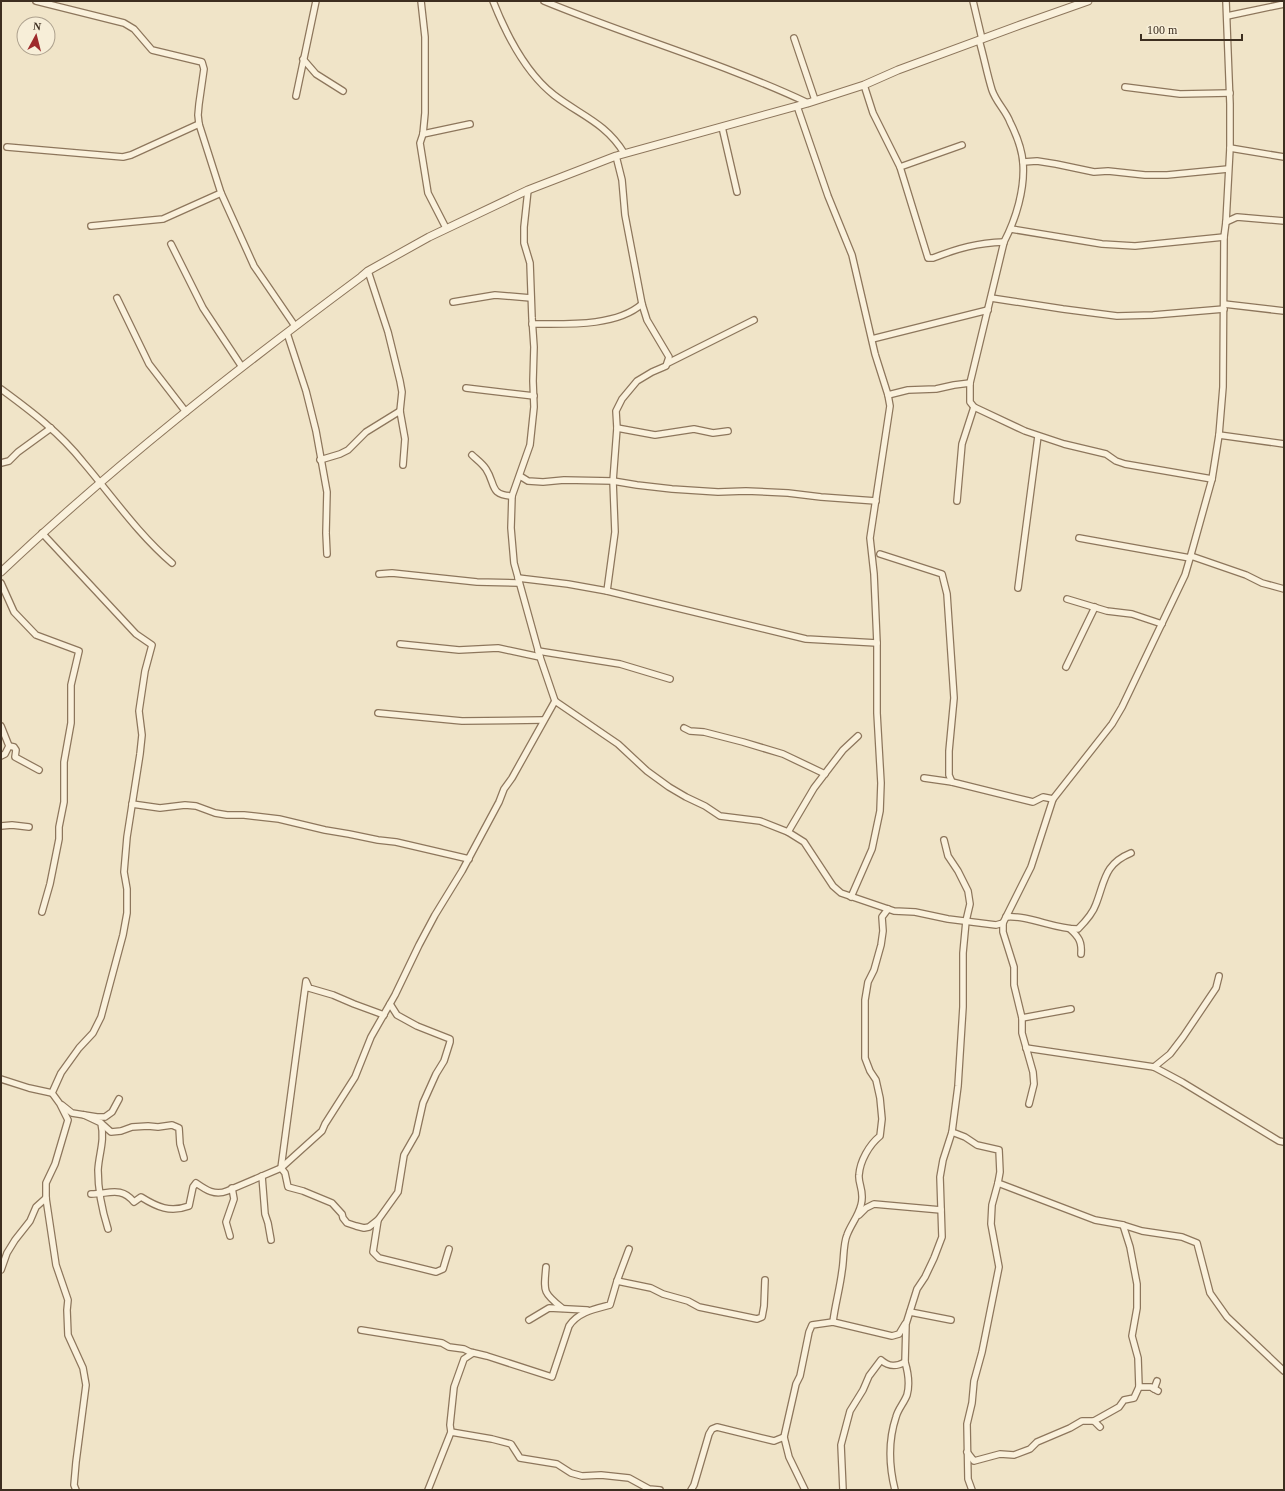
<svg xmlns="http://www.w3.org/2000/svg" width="1285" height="1491" font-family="Georgia,serif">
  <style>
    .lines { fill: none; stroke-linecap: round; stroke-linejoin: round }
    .minor-casing { stroke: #8d765c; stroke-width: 8 }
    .tertiary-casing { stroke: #8d765c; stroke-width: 9 }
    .minor { stroke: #faf1dc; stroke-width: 5.5 }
    .tertiary { stroke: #faf1dc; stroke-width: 7 }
  </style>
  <rect width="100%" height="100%" fill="#f0e4c8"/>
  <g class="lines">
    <defs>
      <g id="minor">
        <path d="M36,1L124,23L134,29L152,50L202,62L204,69L199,104L198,115L199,124L221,193L254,266L295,326"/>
        <path d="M421,1L425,37V113L423,134L420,143L428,193L446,228"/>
        <path d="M493,1C506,34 526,73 554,95C580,115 606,123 624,153"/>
        <path d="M544,1C631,37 723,63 808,103"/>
        <path d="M973,1L982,39"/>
        <path d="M1227,16L1284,4"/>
        <path d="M794,38L815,100"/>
        <path d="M979,40C984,57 987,74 992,90C996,102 1006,111 1010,122C1016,134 1022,149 1023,163C1025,189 1016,219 1004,242L970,383V402L974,407L1025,431L1064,444L1106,454L1116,461L1125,464L1212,479"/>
        <path d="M303,59L316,74L343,91"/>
        <path d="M864,85L873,113L900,167L928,258H933C959,248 977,243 1004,242"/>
        <path d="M1125,87L1180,94L1230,93"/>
        <path d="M296,96L316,1"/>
        <path d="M797,106L828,196L852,255L875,354L888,395L890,406L870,538L874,574L877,643V713L881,783L880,811L872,849L851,897"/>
        <path d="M722,127L737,192"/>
        <path d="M423,134L470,124"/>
        <path d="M7,147L123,157L131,155L199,124"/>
        <path d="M1230,148L1284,157"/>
        <path d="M1023,162L1037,161L1056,164L1094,172L1108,171L1145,175H1167L1228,169"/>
        <path d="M900,167L962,145"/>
        <path d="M528,190L524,227V243L530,263L532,318L534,347L533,381L534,407L530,445L512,496L511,528L514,563L540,657L555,701"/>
        <path d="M1226,222L1237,217L1284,221"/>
        <path d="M91,226L163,219L221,193"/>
        <path d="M1011,229L1102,244L1135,246L1224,237"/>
        <path d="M171,244L203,308L242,367"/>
        <path d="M368,271L388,332L400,381L402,392L400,411L405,439L403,465"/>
        <path d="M117,298L149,364L186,412"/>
        <path d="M991,298L1063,309L1117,316L1153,315L1224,309"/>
        <path d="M453,302L495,295L531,298"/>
        <path d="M1224,304L1284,311"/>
        <path d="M532,324C565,324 616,327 642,304"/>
        <path d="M287,333L306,391L316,431L327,492L326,533L327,554"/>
        <path d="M872,339L988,310"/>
        <path d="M668,363L754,320"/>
        <path d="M466,388L534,396"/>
        <path d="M1,389C31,411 60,433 83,462C112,496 138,534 172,563"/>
        <path d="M888,395L908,390L936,389L954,385L970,383"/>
        <path d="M617,428L655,435L694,429L713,433L728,431"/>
        <path d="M1219,435L1284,444"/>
        <path d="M472,455C476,459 482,463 486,469C496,484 489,495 512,496"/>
        <path d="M320,460L340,454L348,450L366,432L400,411"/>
        <path d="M1,463L9,461L18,452L51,428"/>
        <path d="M520,476L528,481L543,482L564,480L613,481L637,485L672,489L718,492L746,491L788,493L821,497L876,501"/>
        <path d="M957,501L962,444L974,407"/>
        <path d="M42,533L136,634L152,645L145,671L139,711L142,735L140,754L127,837L124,872L127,889V913L123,935L101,1017L93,1033L79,1048L61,1073L52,1093L60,1104L68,1120L55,1164L46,1183V1198L56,1265L68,1300L67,1310L68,1335L83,1368L86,1385L76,1462L74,1485L76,1490"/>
        <path d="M1079,538L1190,558"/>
        <path d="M880,554L942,574L947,594L954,698L949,751V775L952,782L1033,802L1043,797L1053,799"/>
        <path d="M1191,556L1246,575L1262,583L1284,589"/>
        <path d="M379,574L392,573L477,582L519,583"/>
        <path d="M518,578L568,584L607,591L806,639L877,643"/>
        <path d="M1,583L14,612L36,635L79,651L71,685V723L64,762V802L59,827V839L50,884L42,912"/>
        <path d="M1018,588L1038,436"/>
        <path d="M607,591L615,532L613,481L617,428L616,411L622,399L637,381L652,372L666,366L669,357L647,320L642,304L625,215L622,180L616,156"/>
        <path d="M1067,599L1107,611L1132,614L1162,624"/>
        <path d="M400,644L459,650L498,648L540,657"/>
        <path d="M538,651L620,664L670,679"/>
        <path d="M1066,667L1095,607"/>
        <path d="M378,713L462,721L543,720"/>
        <path d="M1,726L9,746L5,754L1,756"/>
        <path d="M684,728L690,731L704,732L743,742L783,754L825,774"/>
        <path d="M9,746L14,747L16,750L15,757L39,770"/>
        <path d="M924,778L952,782"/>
        <path d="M132,804L160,808L185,805L196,806L215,813L227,815H244L279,819L325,830L349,834L378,840L396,842L469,859"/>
        <path d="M1,826L12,825L29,827"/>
        <path d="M788,832L814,788L843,750L858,736"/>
        <path d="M944,840L948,856L958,871L968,891L970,904L966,921L963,953V1007L958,1086L952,1132L965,1137L977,1145L999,1150L1000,1172L998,1183L1095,1220L1123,1225L1142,1231L1182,1237L1197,1243L1210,1293L1227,1317L1284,1371"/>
        <path d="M1006,917C1030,915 1053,929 1078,929C1085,922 1093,913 1096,904C1105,881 1104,864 1131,853"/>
        <path d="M1070,929C1079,937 1082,942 1081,954"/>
        <path d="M390,1004L397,1015L417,1026L450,1039V1042L444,1061L436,1074L423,1103L416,1134L404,1155L398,1192L378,1220L373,1252L379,1258L436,1272L443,1269L449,1249"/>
        <path d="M1022,1018L1071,1009"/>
        <path d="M1026,1048L1154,1067L1182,1082L1279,1141L1284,1142"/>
        <path d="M1154,1067L1170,1054L1183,1037L1216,988L1219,976"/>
        <path d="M1,1079L29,1088L52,1093"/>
        <path d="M1029,1104L1034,1084L1033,1072L1022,1033V1018L1014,985V967L1003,932V923L1031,867L1053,799L1112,724L1122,707L1185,575L1190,558L1212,479L1219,435L1223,387L1224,237L1226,222L1230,148V104L1226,1"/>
        <path d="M62,1105L72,1113L97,1117H105L112,1112L119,1099"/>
        <path d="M84,1115L101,1123C105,1141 99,1153 98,1170C98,1190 102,1210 108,1229"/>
        <path d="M101,1123L111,1132L121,1131L132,1127L148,1126L158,1127L172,1125L179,1128L180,1144L184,1158"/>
        <path d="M262,1176L265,1214L268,1223L271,1240"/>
        <path d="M91,1194C109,1194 121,1186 134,1202L141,1197C157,1207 170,1213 189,1206L193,1187L196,1183C206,1190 215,1196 227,1191L281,1168L322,1131L325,1124L355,1077L371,1037L395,995L419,945L435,915L462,871L499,802L504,789L512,778L555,701L618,744L647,771L669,787L686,797L705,806L720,816L760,821L788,832L804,842L833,886L841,893L894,911L915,912L948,919L996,925L1003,923"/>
        <path d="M859,1215L866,1208L874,1204L941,1210"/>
        <path d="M378,1220L369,1227L364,1228L356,1226L347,1223L343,1218L342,1214L332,1203L303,1191L288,1187L285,1173L281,1168L306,981L309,988L333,995L354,1004L384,1015"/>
        <path d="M230,1236L226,1222L234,1199L232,1188"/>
        <path d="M546,1267C544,1291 542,1292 562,1308"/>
        <path d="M1,1270L7,1253L15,1240L30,1221L36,1207L46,1198"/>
        <path d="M617,1281L651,1288L663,1294L688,1301L699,1307L757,1319L762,1317L764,1306L765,1280"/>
        <path d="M910,1312L951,1320"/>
        <path d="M529,1320L549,1308L587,1310"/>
        <path d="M833,1322C835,1305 840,1288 842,1271C844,1261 843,1244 847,1235C851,1224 858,1217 861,1205C865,1191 858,1185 859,1175C860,1161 869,1145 880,1136L882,1119L880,1098L876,1080L870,1071L865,1058V1000L868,982L874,970L881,945L883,931L882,917L888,909"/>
        <path d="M361,1330L442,1343L449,1347L464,1349L470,1352L487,1356L552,1377L569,1326C578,1312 595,1309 610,1305L617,1281L629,1249"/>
        <path d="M1139,1387H1151L1158,1391"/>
        <path d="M1154,1389L1157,1381"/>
        <path d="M1094,1421L1119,1407L1124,1400L1134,1398L1139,1387L1138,1358L1132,1336L1137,1308V1284L1130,1247L1123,1225"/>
        <path d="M451,1432L492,1439L511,1444L520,1458L557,1464L571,1473L582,1476L601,1475L629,1478L649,1489L660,1490"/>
        <path d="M967,1452L974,1461L1000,1454L1014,1455L1030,1449L1037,1442L1070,1428L1082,1421H1094L1100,1427"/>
        <path d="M428,1490L451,1432L450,1425L454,1387L464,1359L473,1353"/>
        <path d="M691,1490L694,1485L709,1434L712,1429L717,1427L774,1441L784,1437"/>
        <path d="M805,1490L789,1457L784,1437L796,1384L800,1376L809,1332L812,1325L833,1322L892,1336L899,1334L905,1324"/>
        <path d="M843,1490L841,1445L850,1411L863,1390L869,1376L881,1360C889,1367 896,1367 905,1362L906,1324L917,1289L925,1277L934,1258L942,1237L940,1177L943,1160L952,1132"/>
        <path d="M895,1490C889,1466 888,1441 896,1417C898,1409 904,1403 907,1395C910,1384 908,1372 905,1362"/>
        <path d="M972,1490L968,1479L967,1424L972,1403L974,1381L982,1352L999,1267L991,1224L992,1205L998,1183"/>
      </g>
      <path id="tertiary" d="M1,572C114,465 237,369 361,277L368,271L429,237L528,190L616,156L808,103L864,85L898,70L1020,25L1088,1"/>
    </defs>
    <use href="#minor" class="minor-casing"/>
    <use href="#tertiary" class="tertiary-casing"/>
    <use href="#minor" class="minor"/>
    <use href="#tertiary" class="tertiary"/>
  </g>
  <rect width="1285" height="1491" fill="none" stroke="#3d2e20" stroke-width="4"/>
  <g transform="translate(36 36) rotate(7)"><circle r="19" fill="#f7eed8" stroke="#ada18e"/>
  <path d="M0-3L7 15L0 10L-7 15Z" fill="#9e2a2b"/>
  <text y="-6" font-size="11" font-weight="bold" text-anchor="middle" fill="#3d2e20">N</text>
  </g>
  <path d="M1141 34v6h101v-6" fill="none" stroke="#3d2e20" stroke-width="2"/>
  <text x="1147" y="34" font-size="12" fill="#3d2e20" stroke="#f7eed8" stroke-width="3" paint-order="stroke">100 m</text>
</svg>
